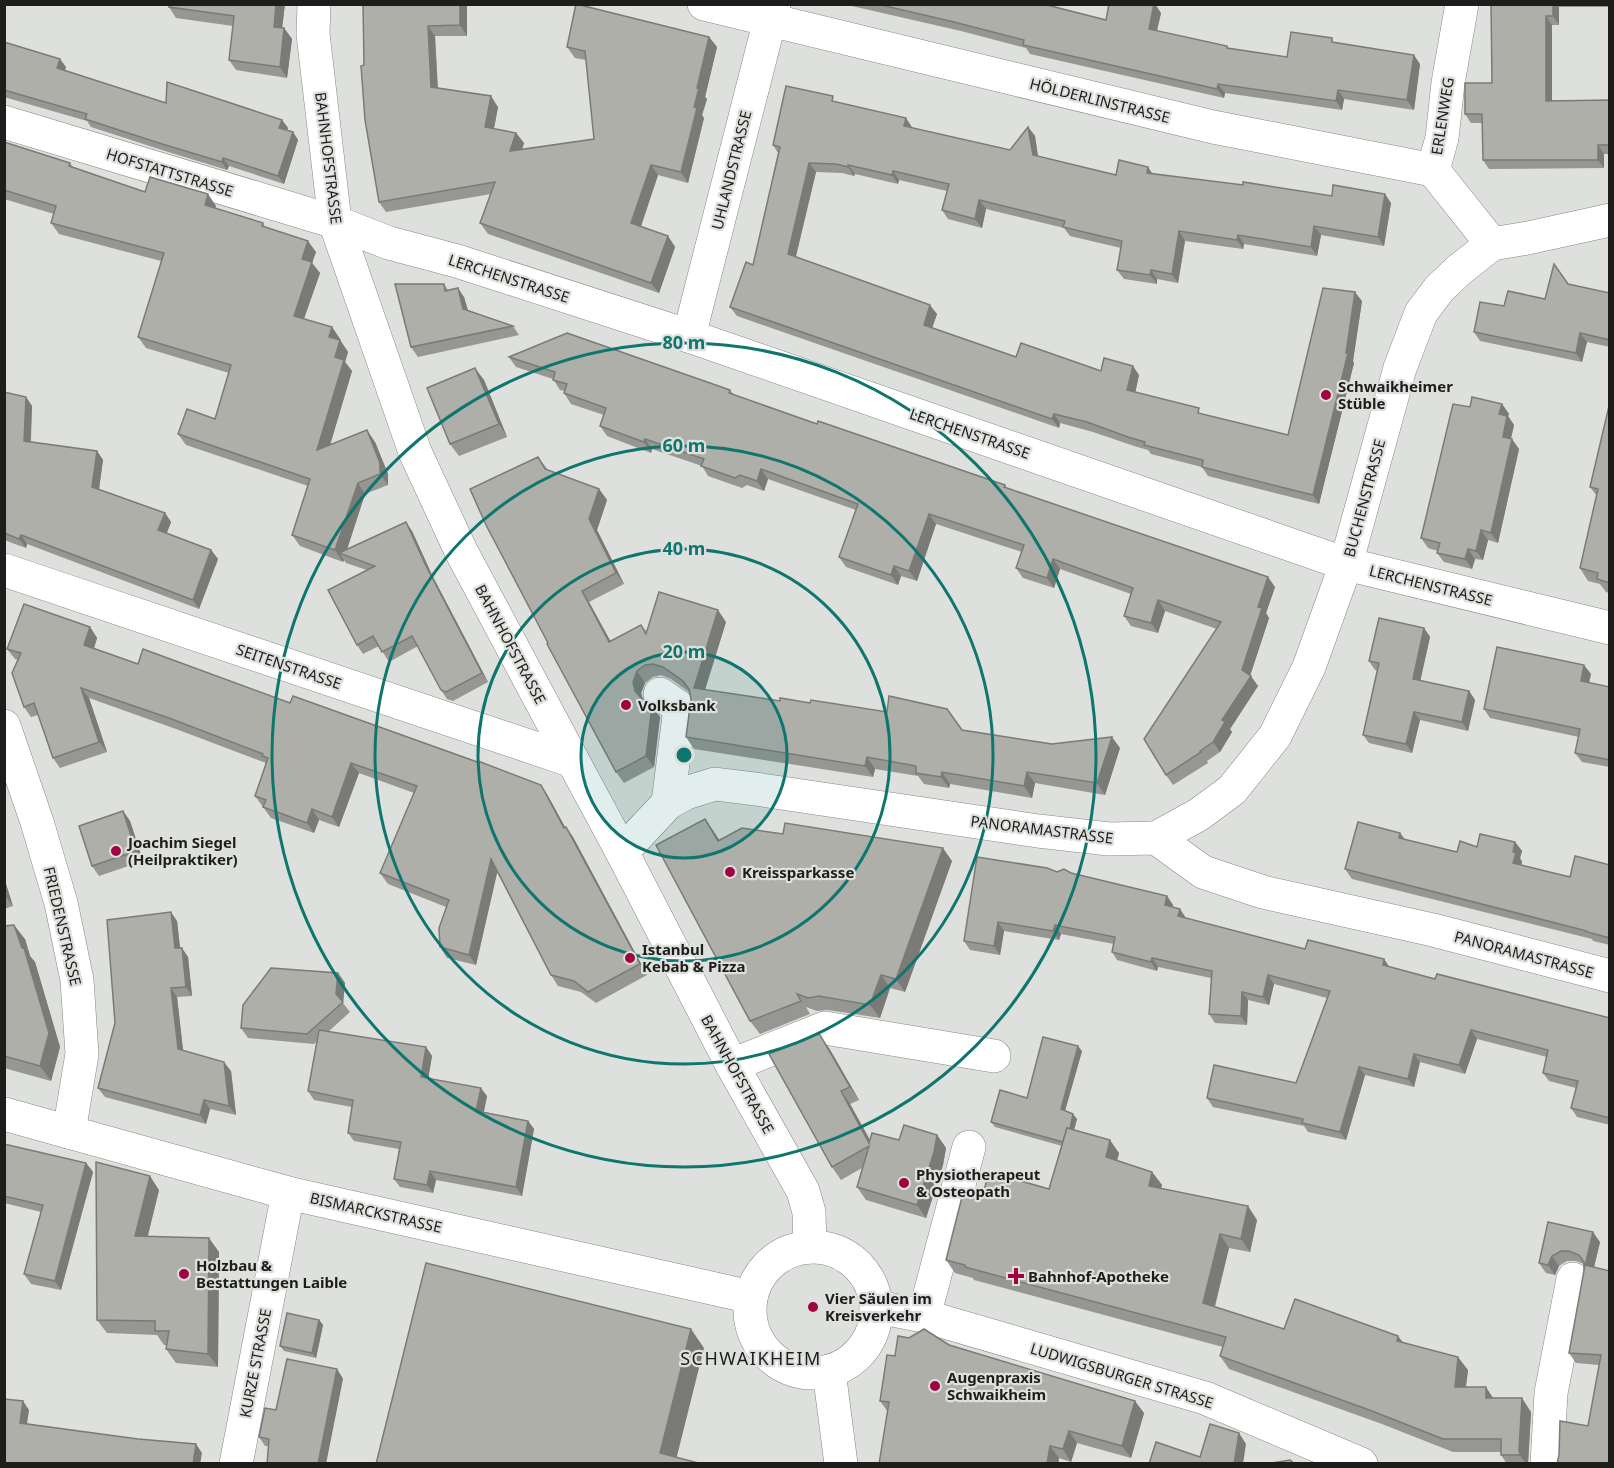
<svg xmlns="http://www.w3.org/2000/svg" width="1614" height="1468" font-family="'Noto Sans',sans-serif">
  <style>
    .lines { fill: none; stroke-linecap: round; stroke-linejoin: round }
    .minor-casing { stroke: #878985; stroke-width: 34 }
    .minor { stroke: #fff; stroke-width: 33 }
    .wall { fill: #969692 }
    .shaded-wall { fill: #7a7a77 }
    .building { fill: #afafaa; stroke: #7a7a77; stroke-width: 1.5 }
    .ring { fill: none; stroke: #0f766e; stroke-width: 3 }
    .poi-dot { fill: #a10340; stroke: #dde0dc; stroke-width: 2 }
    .labels { text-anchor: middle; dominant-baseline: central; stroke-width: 4.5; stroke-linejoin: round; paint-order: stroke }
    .street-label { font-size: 15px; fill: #1d1e1c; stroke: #dde0dc }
    .poi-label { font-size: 15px; font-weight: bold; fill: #1d1e1c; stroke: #dde0dc; text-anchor: start }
    .quarter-label { font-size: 18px; letter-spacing: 1.5px; fill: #1d1e1c; stroke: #dde0dc }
    .centre { fill: #0f766e; stroke: #dde0dc; stroke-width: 3 }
    .ring-label { font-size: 18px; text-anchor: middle; font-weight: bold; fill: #0f766e; stroke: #dde0dc; stroke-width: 4.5; stroke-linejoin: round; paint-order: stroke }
  </style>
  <rect width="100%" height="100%" fill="#dde0dc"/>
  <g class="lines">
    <defs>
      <g id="minor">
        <path d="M314,4L313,34L335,222L415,452L461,551L573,761L622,852L732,1065L803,1191L809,1212L810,1247"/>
        <path d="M704,4L1213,127L1433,170"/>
        <path d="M1462,4L1448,83L1442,138L1433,170L1492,244"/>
        <path d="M4,122L335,222L389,243L457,261L689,336L1346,564L1610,628"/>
        <path d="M689,336L774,4"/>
        <path d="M4,570L573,761"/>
        <path d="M660,694L680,708L668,803"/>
        <path d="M4,726L37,822L61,903L77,980L82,1054L69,1132"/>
        <path d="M1156,838L1198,815L1232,790L1275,736L1309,667L1346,564L1400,368L1421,313L1439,289L1459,270L1492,244L1528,238L1610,220"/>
        <path d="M622,852L668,803L686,793L715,784L762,790L1038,831L1109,839L1156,838L1203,872L1263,892L1433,930L1610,976"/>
        <path d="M732,1065L825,1028L994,1056"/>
        <path d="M4,1114L288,1193L751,1297"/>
        <circle cx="813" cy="1310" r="63"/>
        <path d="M877,1307L924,1316L1205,1398L1361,1464"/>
        <path d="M924,1316L969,1147"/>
        <path d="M829,1371L841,1464"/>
        <path d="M236,1464L288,1193"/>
        <path d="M1547,1464L1551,1393L1573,1279"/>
      </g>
    </defs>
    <use href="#minor" class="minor-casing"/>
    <use href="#minor" class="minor"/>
  </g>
  <g class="wall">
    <path d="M285,4L282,28H284L292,39L287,78L236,70L229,60L233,26L176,18L169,7Z"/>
    <path d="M363,4H467V36H435L438,88L498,107L494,129L516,133L524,143L522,150L594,139L586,60L575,58L567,47L709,37L717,47L705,97L707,99L702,115L704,118L688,183L658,175L641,227L668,236L675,247L659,293L488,234L480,223L491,194L386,212L379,202L364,65Z"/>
    <path d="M843,4H1046L1106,20L1161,13L1157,31L1229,48L1287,57L1336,43L1420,64L1414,110L1344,99L1342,110L1225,93L1224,98L1030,54L1026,48L961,31Z"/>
    <path d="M1491,4H1610V7H1559V25H1552V101L1610,100V154H1604V168L1489,169L1483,160L1482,123H1471L1465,114L1492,83Z"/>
    <path d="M4,42L66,67L65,70L166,103L282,120L288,128L287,130L293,132L298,140L284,184L229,166L227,170L165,151L91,127L87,121L4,97Z"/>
    <path d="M837,102L912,128L1010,150L1028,127L1035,136L1038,156L1116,175L1153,174L1243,185L1391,203L1384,246L1321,235L1317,256L1244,244L1243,249L1185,241L1178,283L1157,279V284L1124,279L1117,270L1121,248L1070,236L1064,228L986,209L982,228L948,219L942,210L947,191L899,180L898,184L855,174L854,176L842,173L816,172L796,257L937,314L932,328L1016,357L1101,371L1139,375L1135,392L1204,415L1288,435L1362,301L1353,361L1354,363L1319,504L1208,476L1202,467L1151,454L1148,450L1134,446L1093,432L1060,423L1059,428L737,316L730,307L753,265L778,153L773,145Z"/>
    <path d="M4,142L70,163L73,167L145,192L216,206L215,208L263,223L265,227L316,252L312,263L320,273L304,319L332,327L340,339L339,340H340L348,352L345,362L352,371L330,445L375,442L388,474V485L365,494L347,550L412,531L432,575L488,682L453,701L447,699L441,690L418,646L389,662L379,646L363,654L357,645L367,570L346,563L344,560L343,562L300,546L292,535L308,486L186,445L178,434L215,419L229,373L146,348L138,337L161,261L59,234L51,223L54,214L4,199Z"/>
    <path d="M444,284L448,290L464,297L468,310L513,326L519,335L418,357L411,347Z"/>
    <path d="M1568,284L1610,293V347L1587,342L1582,362L1480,341L1474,332L1504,306L1545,299Z"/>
    <path d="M509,357L730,390L734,395L817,424L1005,485L1007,488L1275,587L1266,613L1269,618L1250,676L1258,686L1230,729L1232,732L1220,752L1207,761L1208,763L1173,785L1166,775L1217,629L1165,611L1158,633L1131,626L1124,616L1131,594L1060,569L1054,588L1023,578L1016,568L1022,552L936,524L917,581L901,576L898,585L846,567L839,557L856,510L768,479L764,491L747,485L742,488L708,476L702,466L652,449L651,453L607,436L600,426L604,415L571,404L564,393L565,391L560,390L553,379L516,367Z"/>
    <path d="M484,380L507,437L459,456L450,444Z"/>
    <path d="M4,392L26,397L32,406L31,442L97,451L103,460L99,489L165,513L171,522L167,533L211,550L218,559L199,609L27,544L26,548L4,540Z"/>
    <path d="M1502,404L1509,414L1508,416L1514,425L1511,439L1519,449L1498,543L1488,540L1483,560L1475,559L1472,569L1444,562L1437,553L1438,551L1428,548L1421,538L1470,407Z"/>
    <path d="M1610,406V593L1606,592L1600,584L1588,581L1580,568L1597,496L1590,487Z"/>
    <path d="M538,457L548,470L599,489L607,500L597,530L624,584L589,602L610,641L641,625L647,632L726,622L705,690L1052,744L1120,748L1105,795L1035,783L1032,798L950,784L949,788L924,784L918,776L875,769L873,777L694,749L686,737L691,699L689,692L671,679L661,675L653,677L645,683L641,693L643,699L660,717L654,767L624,783L616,772L548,643Z"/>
    <path d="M90,627L97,638L94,648L138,664L290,703L541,785L548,796L565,827H566L573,837L647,975L596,1003L581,992L558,986L551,975L497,872L476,965L447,958L440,947L446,907L388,884L380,873L414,793L359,773L339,827L319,820L314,833L271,818L255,796L266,763L176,729L89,698L107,752L60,768L53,758L38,715L31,717L24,707L18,660L15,659L7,649Z"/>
    <path d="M1424,628L1430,637L1420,680L1469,691L1475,700L1468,731L1420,720L1412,753L1369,743L1363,735L1377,670H1375L1369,661Z"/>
    <path d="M1591,674L1589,683L1610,687V767L1582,762L1575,753L1579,737L1490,718L1484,709Z"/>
    <path d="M123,811L130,821L143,861L99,876L92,866Z"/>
    <path d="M705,819L720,841L952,861L905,992L890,988L880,1018L828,1010L817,1011L806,1007L810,1014L760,1034L750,1021Z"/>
    <path d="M1400,833L1405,840L1457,852L1477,847L1515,842L1522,851L1520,858L1522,862L1521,865L1570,877L1610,865V945L1593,941L1592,939L1352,879L1345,869Z"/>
    <path d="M1057,872L1071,873L1167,896L1173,905L1172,907L1186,918L1305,949L1384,959L1389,967L1435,979L1610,1018V1125L1577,1117L1571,1108L1576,1088L1549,1081L1543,1073L1547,1057L1477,1039L1465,1074L1420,1062L1414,1087L1365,1075L1346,1140L1308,1132L1304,1126L1213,1107L1207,1098L1296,1083L1327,998L1274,984L1269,1005L1248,1000L1247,1025L1215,1023L1209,1014L1211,978L1158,967L1157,971L1117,960L1112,952L1114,944L1061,934L1059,940L1004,931L1000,955L970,950L964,941Z"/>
    <path d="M4,878L13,906L4,909Z"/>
    <path d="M177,921L180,948L188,957L192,996L177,997L183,1051L231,1071L236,1115L210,1109L206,1124L105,1097L98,1088Z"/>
    <path d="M4,926L25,939L30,956L35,962L60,1047L51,1081L4,1068Z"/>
    <path d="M338,973L345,983L343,1003L350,1012L328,1032L426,1047L432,1056L428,1079L487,1096L484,1112L528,1121L534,1129L522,1196L436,1180L433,1193L400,1187L394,1179L399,1149L354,1141L348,1133L352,1107L314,1100L308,1091L317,1041L314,1044L248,1038L241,1028Z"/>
    <path d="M829,1048L859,1100L850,1104L870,1141L899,1140L937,1135L946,1148L943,1165L926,1218L866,1200L857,1187L862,1168L841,1180L832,1167Z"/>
    <path d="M1082,1051L1065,1111L1077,1119L1074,1130L1119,1153L1117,1160L1152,1172L1162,1185L1161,1188L1257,1220L1250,1252L1229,1248L1215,1307L1284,1329L1403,1342L1468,1370L1466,1387L1531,1412L1528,1464H1507L1501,1455V1452H1453L1382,1424L1229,1369L1220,1356L1223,1347L974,1280L973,1278L955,1273L946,1260L982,1198L1049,1189L1062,1146L995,1127L991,1122L1027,1098Z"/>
    <path d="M4,1144L86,1163L93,1172L61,1290L31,1284L24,1274L41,1212L4,1203Z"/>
    <path d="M159,1190L148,1236L219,1252L218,1367L176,1363L166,1349L167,1345H164L157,1335L107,1333L97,1320Z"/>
    <path d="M1548,1222L1600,1242L1594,1267L1610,1464L1588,1426L1599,1365L1576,1363L1569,1353L1584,1270V1264L1576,1261H1567L1559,1266L1555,1275L1546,1273L1539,1263Z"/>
    <path d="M319,1320L323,1325L316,1358L284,1351L280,1346Z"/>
    <path d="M949,1345L1144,1413L1131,1458L1077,1443L1071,1462L1059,1458L1058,1464H879L888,1412L880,1401L895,1356Z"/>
    <path d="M337,1369L343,1379L269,1446H265L259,1437L276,1410Z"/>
  </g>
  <g class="shaded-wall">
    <path d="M276,4H285L281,37L274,27Z"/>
    <path d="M460,4H467V36L460,25Z"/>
    <path d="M1154,4H1155L1161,13L1155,38L1149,29Z"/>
    <path d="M1553,4H1557L1559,7V25L1553,16Z"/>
    <path d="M1546,16L1552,25V109L1546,101Z"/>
    <path d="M428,26L435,36L438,97L431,87Z"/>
    <path d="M284,28L292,39L287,78L280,67Z"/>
    <path d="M709,37L717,47L705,97L707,99L702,115L704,118L688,183L681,172L694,107L697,88Z"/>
    <path d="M1414,55L1420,64L1414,110L1407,100Z"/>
    <path d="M60,59L66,67L63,76L57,68Z"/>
    <path d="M1218,84L1225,93L1224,98L1217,89Z"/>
    <path d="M1338,90L1344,99L1342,110L1336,101Z"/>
    <path d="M491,96L498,107L492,138L485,127Z"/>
    <path d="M906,118L912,127L904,126Z"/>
    <path d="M282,120L288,128L285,136L279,128Z"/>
    <path d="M1028,127L1035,136L1039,164L1033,155Z"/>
    <path d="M293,132L298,140L284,184L278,176Z"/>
    <path d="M516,133L524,143L517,162L510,151Z"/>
    <path d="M1598,145L1604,154V168L1598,160Z"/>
    <path d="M223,158L229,166L227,170L222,162Z"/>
    <path d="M809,163L816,172L794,263L788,254Z"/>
    <path d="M651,165L658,175L638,234L631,223Z"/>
    <path d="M848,165L855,174L854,176L848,167Z"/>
    <path d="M1148,167L1154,176L1147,173Z"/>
    <path d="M893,171L899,180L898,184L892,175Z"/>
    <path d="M208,194L216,206L213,216L205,205Z"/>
    <path d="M1385,194L1391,203L1384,246L1378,237Z"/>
    <path d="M979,200L986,209L982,228L975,219Z"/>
    <path d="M1314,226L1321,235L1317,256L1311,247Z"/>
    <path d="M1179,231L1185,241L1178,283L1172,274Z"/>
    <path d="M1238,235L1244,244L1243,249L1237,240Z"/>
    <path d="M668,236L675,247L659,293L651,283Z"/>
    <path d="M308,241L316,252L312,263L320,273L301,327L294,316L302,259Z"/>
    <path d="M1151,270L1157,279V284L1150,275Z"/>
    <path d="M458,288L464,297L470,318L463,309Z"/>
    <path d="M1355,292L1362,301L1353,361L1354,363L1319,504L1313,495L1346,353Z"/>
    <path d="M930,305L937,314L930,334L924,325Z"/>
    <path d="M332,327L340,339L336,348L329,337Z"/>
    <path d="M1580,333L1587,342L1582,362L1576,353Z"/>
    <path d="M340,340L348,352L345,362L352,371L325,462L317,450L335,357Z"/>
    <path d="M1133,366L1139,375L1134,399L1127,390Z"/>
    <path d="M475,368L484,380L507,437L499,424Z"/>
    <path d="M26,397L32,406L30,450L24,441Z"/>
    <path d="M1502,404L1509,414L1508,416L1514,425L1509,446L1503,437L1499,414Z"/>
    <path d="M1054,414L1060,423L1059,428L1052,419Z"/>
    <path d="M367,430L375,442L388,474V485L380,474Z"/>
    <path d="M645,439L652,449L651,453L644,442Z"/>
    <path d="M1512,439L1519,449L1498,543L1491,533Z"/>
    <path d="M97,451L103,460L98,496L92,487Z"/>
    <path d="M761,469L768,479L764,491L757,481Z"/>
    <path d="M358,483L365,494L345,555L339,553L344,560L343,562L335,550Z"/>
    <path d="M599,489L607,500L597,530L624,584L616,573L589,519Z"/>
    <path d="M165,513L171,522L164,539L158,530Z"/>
    <path d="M929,514L936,524L917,581L909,571Z"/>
    <path d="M406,522L412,531L432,575L488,682L482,673L426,566Z"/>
    <path d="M1481,530L1488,540L1483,560L1476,551Z"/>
    <path d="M21,535L27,544L26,548L19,539Z"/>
    <path d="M1468,549L1475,559L1472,569L1465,559Z"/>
    <path d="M211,550L218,559L199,609L193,600Z"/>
    <path d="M1053,559L1060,569L1054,588L1047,578Z"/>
    <path d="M894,566L901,576L898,585L891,575Z"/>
    <path d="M1268,577L1275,587L1266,613L1269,618L1249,679L1251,676L1258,686L1230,729L1232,732L1220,752L1213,742L1242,670L1258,607Z"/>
    <path d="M582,591L589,602L617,653L609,642Z"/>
    <path d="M1158,600L1165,611L1158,633L1151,623Z"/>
    <path d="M718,610L726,622L702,699L694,688Z"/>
    <path d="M90,627L97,638L92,655L84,645Z"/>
    <path d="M1424,628L1430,637L1419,687L1413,679Z"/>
    <path d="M1584,665L1591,674L1587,690L1581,681Z"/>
    <path d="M637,671L645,683L641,693L643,702L635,691L633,682Z"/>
    <path d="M81,688L89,698L107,752L99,742Z"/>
    <path d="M1469,691L1475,700L1468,731L1462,722Z"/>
    <path d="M652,706L660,717L654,767L646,756Z"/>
    <path d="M1414,712L1420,720L1412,753L1406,744Z"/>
    <path d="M1112,737L1120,748L1105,795L1097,783Z"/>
    <path d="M867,757L875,769L873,777L865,766Z"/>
    <path d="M351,763L359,773L339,827L332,817Z"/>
    <path d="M942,772L950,784L949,788L941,777Z"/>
    <path d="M1027,772L1035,783L1032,798L1024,786Z"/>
    <path d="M541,785L548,796L571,838L564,828Z"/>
    <path d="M312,809L319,820L314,833L307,823Z"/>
    <path d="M123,811L130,821L143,861L136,851Z"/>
    <path d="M705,819L714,832L728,854L718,841Z"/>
    <path d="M566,827L573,837L647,975L640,964Z"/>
    <path d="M1400,833L1407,842L1399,838Z"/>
    <path d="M1515,842L1522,851L1520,858L1522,862L1519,872L1513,863V852Z"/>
    <path d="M943,848L952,861L905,992L896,979Z"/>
    <path d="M491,859L498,869L476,965L469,955Z"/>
    <path d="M4,878L13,906L4,894Z"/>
    <path d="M1167,896L1173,905L1171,914L1165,905Z"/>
    <path d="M1180,909L1186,918L1178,916Z"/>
    <path d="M171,912L177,921L181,957L175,948Z"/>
    <path d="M998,922L1004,931L1000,955L994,946Z"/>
    <path d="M14,925L25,939L30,956L35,962L60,1047L51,1081L40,1066L22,948Z"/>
    <path d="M1055,925L1061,934L1059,940L1053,931Z"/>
    <path d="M182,948L188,957L192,996L186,987Z"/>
    <path d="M1152,958L1158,967L1157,971L1151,962Z"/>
    <path d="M1384,959L1390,968L1383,965Z"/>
    <path d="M338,973L345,983L343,1003L336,994Z"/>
    <path d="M881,975L890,988L880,1018L870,1005Z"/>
    <path d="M1268,975L1274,984L1269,1005L1263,997Z"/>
    <path d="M171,988L177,997L184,1058L178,1049Z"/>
    <path d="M1242,992L1248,1000L1247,1025L1241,1016Z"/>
    <path d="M1471,1030L1477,1039L1465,1074L1459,1065Z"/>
    <path d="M820,1035L829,1048L859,1100L850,1087Z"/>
    <path d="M1078,1046L1082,1051L1064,1114L1061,1109Z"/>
    <path d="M426,1047L432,1056L427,1086L421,1077Z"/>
    <path d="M1414,1054L1420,1062L1414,1087L1408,1079Z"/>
    <path d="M224,1062L231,1071L236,1115L229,1106Z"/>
    <path d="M1359,1067L1365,1075L1346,1140L1340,1132Z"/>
    <path d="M481,1088L487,1096L482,1120L476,1111Z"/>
    <path d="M841,1091L850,1104L879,1156L869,1143Z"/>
    <path d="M204,1100L210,1109L206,1124L200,1115Z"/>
    <path d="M1073,1114L1077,1119L1069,1148L1066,1143Z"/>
    <path d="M528,1121L534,1129L522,1196L516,1187Z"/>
    <path d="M937,1135L946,1148L943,1165L926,1218L917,1205Z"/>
    <path d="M1110,1140L1119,1153L1115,1170L1106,1157Z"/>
    <path d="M86,1163L93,1172L61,1290L55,1281Z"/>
    <path d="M430,1171L436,1180L433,1193L427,1185Z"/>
    <path d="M1152,1172L1162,1185L1158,1199L1149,1186Z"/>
    <path d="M150,1176L159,1190L144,1250L135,1236Z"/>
    <path d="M1248,1206L1257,1220L1250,1252L1241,1239Z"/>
    <path d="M1593,1232L1600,1242L1591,1280L1584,1270Z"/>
    <path d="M1220,1234L1229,1248L1212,1316L1203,1303Z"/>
    <path d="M209,1238L219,1252L218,1367L208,1354Z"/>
    <path d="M1552,1256L1559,1266L1555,1275L1548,1265Z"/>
    <path d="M319,1320L323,1325L316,1358L312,1353Z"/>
    <path d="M691,1329L704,1348L675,1464L660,1453Z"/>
    <path d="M1398,1336L1408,1349L1397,1341Z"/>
    <path d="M1458,1357L1468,1370L1464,1400L1455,1387Z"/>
    <path d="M337,1369L343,1379L326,1464H318Z"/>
    <path d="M1486,1387L1495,1401L1486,1398Z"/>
    <path d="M1522,1398L1531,1412L1528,1464H1526L1520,1455L1519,1450Z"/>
    <path d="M23,1401L29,1410L26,1431L20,1423Z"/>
    <path d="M1135,1401L1144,1413L1131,1458L1122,1446Z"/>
    <path d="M1069,1431L1077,1443L1071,1462L1063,1449Z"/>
    <path d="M1239,1433L1246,1444L1243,1464H1234Z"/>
    <path d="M196,1444L202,1453L200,1464H193Z"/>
    <path d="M1050,1446L1059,1458L1058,1464H1047Z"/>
  </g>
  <g class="building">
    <path d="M169,4H276L274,27L284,28L280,67L229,60L234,16L169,7Z"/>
    <path d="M363,4H460V25L428,26L431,87L491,96L485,127L516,133L510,151L594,139L585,51L567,47L576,4L709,37L697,88H699L694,107L697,108L681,172L651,165L631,223L668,236L651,283L480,223L495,182L379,202L365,120L361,66L364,65Z"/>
    <path d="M877,4H1043L1106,20L1109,4H1154L1149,29L1227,46V48L1287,57L1291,32L1332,38V42L1414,55L1407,100L1338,90L1336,101L1218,84L1217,89L1023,45L1024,40L954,22Z"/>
    <path d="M1491,4H1553V16H1546V101L1610,100V145H1598V160H1483L1482,114H1465V83H1492Z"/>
    <path d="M4,42L60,59L57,68L166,103L167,82L282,120L279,128L293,132L278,176L223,158L222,162L159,143L85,119L87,114L4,90Z"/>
    <path d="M786,86L833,96L832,101L906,118L904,126L1010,150L1028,127L1033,155L1116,175L1119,160L1148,167L1147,173L1243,185V182L1332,196L1333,185L1385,194L1378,237L1314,226L1311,247L1238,235L1237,240L1179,231L1172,274L1151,270L1150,275L1117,270L1122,241L1063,227L1065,221L979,200L975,219L942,210L949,184L893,171L892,175L848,165V167L836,164L809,163L788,254L930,305L924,325L1016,357L1021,343L1101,371L1104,358L1133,366L1127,390L1199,408L1198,413L1288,435L1323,288L1355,292L1346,353H1348L1313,495L1202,467L1203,460L1144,445L1145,442L1128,437L1087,422L1054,414L1052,419L730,307L746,262L753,265L780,147L773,145Z"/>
    <path d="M4,142L70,163L69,166L145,192L150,177L208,194L205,205L263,223L262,226L308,241L302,259L312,262L294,316L332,327L329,337L340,340L335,357L344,360L317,450L367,430L380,463V474L358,483L335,550L292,535L310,479L178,434L187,409L215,419L231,365L138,337L164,253L51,223L56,206L4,190Z"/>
    <path d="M1554,264L1568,284L1610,293V340L1580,333L1576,353L1474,332L1480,302L1504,306L1508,291L1545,299Z"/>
    <path d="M395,284H444L445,291L458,288L463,309L513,326L411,347Z"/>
    <path d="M567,333L730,390L729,393L817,424L818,421L1005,485L1004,487L1268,577L1258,607L1262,608L1242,670L1251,676L1222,720L1225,722L1213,742L1200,751L1201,752L1166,775L1144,739L1221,622L1158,600L1151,623L1124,616L1133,588L1053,559L1047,578L1016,568L1024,545L929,514L909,571L894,566L891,575L839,557L858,504L761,469L757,481L740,475L735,478L701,466L704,459L645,439L644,442L600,426L606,408L564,393L567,384L553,380L555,372L509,357Z"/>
    <path d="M475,368L499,424L450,444L427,388Z"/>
    <path d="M4,392L26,397L24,441L97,451L92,487L165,513L158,530L211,550L193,600L21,535L19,539L4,533Z"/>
    <path d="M1472,397L1502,404L1499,414L1507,416L1503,437L1512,439L1491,533L1481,530L1476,551L1468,549L1465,559L1437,553L1440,543L1421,538L1453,404L1470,407Z"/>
    <path d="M1610,406V583L1597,579L1598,573L1580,568L1598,489L1590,487L1609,406Z"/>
    <path d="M538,457L545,469L599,489L589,519L616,573L582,591L609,642L641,625L646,634L659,592L718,610L694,688L780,701V698L810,703L811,700L887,712L889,696L947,709L962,730L1052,744L1112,737L1097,783L1027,772L1024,786L942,772L941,777L916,773V766L867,757L865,766L686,737L691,699L689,689L683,681L663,667L653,664L645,665L637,671L633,682L635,691L641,698L652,706L646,756L616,772L547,644L548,643L486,525L470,489Z"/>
    <path d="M406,522L426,566L482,673L446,692L441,690L412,636L382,652L373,636L357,645L328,590L375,566L339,553Z"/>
    <path d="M24,604L90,627L84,645L138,664L143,649L290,703L293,696L480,763L478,761L541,785L564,828L566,827L640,964L588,992L574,981L551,975L491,859L469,955L440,947L439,928L449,900L380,873L417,786L351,763L332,817L312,809L307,823L263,807L266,800L255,796L268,758L262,756L263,754L169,718L81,688L99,742L53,758L34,703L24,707L12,673L21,653L7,649Z"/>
    <path d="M1379,618L1424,628L1413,679L1469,691L1462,722L1414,712L1406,744L1363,735L1379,663L1369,661Z"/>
    <path d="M1497,647L1584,665L1581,681L1610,687V760L1575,753L1580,729L1484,709Z"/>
    <path d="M123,811L136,851L92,866L79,826Z"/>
    <path d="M705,819L718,841L742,828L783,834L785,823L943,848L896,979L881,975L870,1005L819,996L808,998L797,994L801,1001L750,1021L656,845Z"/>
    <path d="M1358,822L1400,833L1399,838L1457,852L1460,841L1477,847L1480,834L1515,842L1513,852L1516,853L1513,863L1570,877L1575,856L1610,865V938L1587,932V931L1345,869Z"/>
    <path d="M977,857L1047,868L1057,872L1064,869L1071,873L1167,896L1165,905L1180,909L1178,916L1305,949L1308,940L1384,959L1383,965L1435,979L1437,974L1610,1018V1118L1571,1108L1578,1081L1543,1073L1548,1050L1471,1030L1459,1065L1414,1054L1408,1079L1359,1067L1340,1132L1302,1123L1303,1119L1207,1098L1214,1065L1296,1083L1330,991L1268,975L1263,997L1242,992L1241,1016L1209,1014L1212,971L1152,958L1151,962L1112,952L1115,937L1055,925L1053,931L998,922L994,946L964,941Z"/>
    <path d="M171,912L175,948H182L186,987L171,988L178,1049L224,1062L229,1106L204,1100L200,1115L98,1088L115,1023L107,920Z"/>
    <path d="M14,925L22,948H24L49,1033L40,1066L4,1056V926Z"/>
    <path d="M271,968L338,973L336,994L343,1002L307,1034L241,1028L243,1005Z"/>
    <path d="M319,1030L426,1047L421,1077L481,1088L476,1111L528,1121L516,1187L430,1171L427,1185L394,1179L401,1142L348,1133L353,1100L308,1091Z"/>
    <path d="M818,1034L820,1035L850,1087L841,1091L869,1143L872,1133L899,1140L904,1125L937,1135L934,1152L917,1205L857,1187L869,1146L832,1167L769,1054Z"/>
    <path d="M1043,1037L1078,1046L1061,1109L1073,1114L1070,1129L1067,1128L1063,1142L991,1122L1000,1090L1027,1098Z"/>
    <path d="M1067,1128L1110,1140L1106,1157L1152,1172L1149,1186L1248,1206L1241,1239L1220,1234L1203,1303L1284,1329L1295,1299L1398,1336L1397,1341L1458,1357L1455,1387H1486V1398H1522L1519,1450L1520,1455H1501V1439H1443L1372,1411L1220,1356L1226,1337L965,1267V1265L946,1260L963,1193L982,1198L989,1172L1049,1189Z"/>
    <path d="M4,1144L86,1163L55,1281L24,1274L43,1205L4,1196Z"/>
    <path d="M96,1162L150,1176L135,1236L209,1238L208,1354L166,1349L169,1331H155V1321L97,1320Z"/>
    <path d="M1548,1222L1593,1232L1584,1270V1262L1579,1255L1569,1251H1561L1552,1256L1548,1265L1539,1263Z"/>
    <path d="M426,1263L691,1329L660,1453L702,1464H376Z"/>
    <path d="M1585,1265L1610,1271V1464H1557L1559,1455L1560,1421L1588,1426L1601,1355L1569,1353Z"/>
    <path d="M287,1313L319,1320L312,1353L280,1346Z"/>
    <path d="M924,1329L949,1345L1135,1401L1122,1446L1069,1431L1063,1449L1050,1446L1047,1464H879L889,1402L880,1401L887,1355L895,1356L898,1336L909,1338Z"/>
    <path d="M287,1359L337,1369L318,1464H267L269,1439L259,1437L265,1408L276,1410Z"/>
    <path d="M4,1399L23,1401L20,1423L138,1439L196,1444L193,1464H4Z"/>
    <path d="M1210,1424L1239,1433L1234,1464H1149L1156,1442L1200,1457Z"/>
    <path d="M1290,1460L1295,1464H1266Z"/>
  </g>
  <circle cx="684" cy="755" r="103" fill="#0f766e" fill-opacity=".12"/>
  <g class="ring">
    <circle cx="684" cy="755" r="103"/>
    <circle cx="684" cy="755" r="206"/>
    <circle cx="684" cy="755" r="309"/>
    <circle cx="684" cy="755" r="412"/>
  </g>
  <g class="poi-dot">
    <circle cx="1326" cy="395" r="6"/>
    <circle cx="626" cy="705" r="6"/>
    <circle cx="116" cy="851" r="6"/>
    <circle cx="730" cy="872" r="6"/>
    <circle cx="630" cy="958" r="6"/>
    <circle cx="904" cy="1183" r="6"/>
    <circle cx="184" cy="1274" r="6"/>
    <path d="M1013 1267h6v6h6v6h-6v6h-6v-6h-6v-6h6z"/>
    <circle cx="813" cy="1307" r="6"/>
    <circle cx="935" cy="1386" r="6"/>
  </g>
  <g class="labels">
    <g class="street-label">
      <text transform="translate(1100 100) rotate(14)">HÖLDERLINSTRASSE</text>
      <text transform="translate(1442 116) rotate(-81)">ERLENWEG</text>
      <text transform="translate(329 158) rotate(83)">BAHNHOFSTRASSE</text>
      <text transform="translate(731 170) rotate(-76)">UHLANDSTRASSE</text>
      <text transform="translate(170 172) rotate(17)">HOFSTATTSTRASSE</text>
      <text transform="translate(509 278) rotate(18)">LERCHENSTRASSE</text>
      <text transform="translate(970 433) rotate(19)">LERCHENSTRASSE</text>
      <text transform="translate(1364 498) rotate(-75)">BUCHENSTRASSE</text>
      <text transform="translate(1431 585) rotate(14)">LERCHENSTRASSE</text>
      <text transform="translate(511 644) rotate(62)">BAHNHOFSTRASSE</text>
      <text transform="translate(289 666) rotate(19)">SEITENSTRASSE</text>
      <text transform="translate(1042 829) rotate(7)">PANORAMASTRASSE</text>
      <text transform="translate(63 926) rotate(77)">FRIEDENSTRASSE</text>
      <text transform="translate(1524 954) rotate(15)">PANORAMASTRASSE</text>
      <text transform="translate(738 1074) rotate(61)">BAHNHOFSTRASSE</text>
      <text transform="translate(376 1212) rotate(13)">BISMARCKSTRASSE</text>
      <text transform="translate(255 1363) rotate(-79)">KURZE STRASSE</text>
      <text transform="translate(1122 1375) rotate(17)">LUDWIGSBURGER STRASSE</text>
    </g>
    <g class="poi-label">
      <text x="1338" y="386">Schwaikheimer<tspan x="1338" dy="17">Stüble</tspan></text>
      <text x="638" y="705">Volksbank</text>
      <text x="128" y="842">Joachim Siegel<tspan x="128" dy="17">(Heilpraktiker)</tspan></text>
      <text x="742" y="872">Kreissparkasse</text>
      <text x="642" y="949">Istanbul<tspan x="642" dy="17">Kebab &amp; Pizza</tspan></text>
      <text x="916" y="1174">Physiotherapeut<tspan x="916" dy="17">&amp; Osteopath</tspan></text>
      <text x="196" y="1265">Holzbau &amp;<tspan x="196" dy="17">Bestattungen Laible</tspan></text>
      <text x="1028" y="1276">Bahnhof-Apotheke</text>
      <text x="825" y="1298">Vier Säulen im<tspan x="825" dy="17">Kreisverkehr</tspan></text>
      <text x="947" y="1377">Augenpraxis<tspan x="947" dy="17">Schwaikheim</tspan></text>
    </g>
    <g class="quarter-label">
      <text x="751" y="1358">SCHWAIKHEIM</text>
    </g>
  </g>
  <circle cx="684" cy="755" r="9" class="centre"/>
  <g class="ring-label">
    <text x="684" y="349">80 m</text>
    <text x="684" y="452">60 m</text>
    <text x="684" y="555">40 m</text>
    <text x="684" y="658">20 m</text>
  </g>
  <rect width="1614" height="1468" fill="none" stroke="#1d1e1c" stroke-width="12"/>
</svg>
